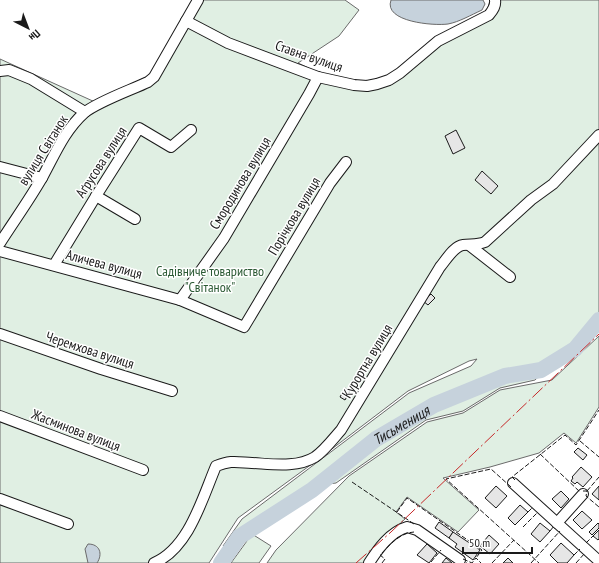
<svg xmlns="http://www.w3.org/2000/svg" width="599" height="563" font-family="'PT Sans Narrow',sans-serif">
  <style>
    .green { fill: #e0efe3; stroke: #6a6a6a }
    .water { fill: #c6d2dc; stroke: #6a6a6a }
    .lines { fill: none; stroke-linecap: round; stroke-linejoin: round }
    .river { stroke: #c6d2dc; stroke-width: 16 }
    .building { fill: #e6e6e6; stroke: #1a1a1a }
    .minor-casing { stroke: #1a1a1a; stroke-width: 12 }
    .minor { stroke: #fff; stroke-width: 10 }
    .fence { stroke: #1a1a1a; stroke-width: 1; stroke-dasharray: 5 2; stroke-linecap: butt }
    .power { stroke: #c62828; stroke-width: 1; stroke-dasharray: 14 3 2 3; stroke-linecap: butt }
    .labels { text-anchor: middle; dominant-baseline: central; stroke-width: 3; stroke-linejoin: round; paint-order: stroke }
    .street-label { font-size: 14px; fill: #1a1a1a; stroke: #fff }
    .park-label { font-size: 14px; fill: #2b5a34; stroke: #fff }
    .water-label { font-size: 15px; font-style: italic; fill: #1a1a1a; stroke: #fff }
  </style>
  <rect width="100%" height="100%" fill="#fff"/>
  <g class="green">
    <path d="M203,0H345L359,10L339,36L298,63L321,74L366,82L388,76L487,11L490,0H599V314L572,345L535,380L500,388L463,411L426,420L336,483L311,486L223,546L242,519L409,393L471,366L477,359L469,361L408,391L316,461L238,518L209,563H0V59L95,102L150,75L193,17Z"/>
    <path d="M599,336V407L578,440L576,443L564,433L539,453L490,467L443,478L479,510L458,532L407,497L396,512L405,519L375,547L365,563H267L276,550L349,476L427,422L463,413L500,390L552,380Z"/>
    <path d="M252,534L271,546L259,563H231Z"/>
  </g>
  <g class="water">
    <path d="M391,0H483L485,4L482,10C471,15 459,22 448,24C434,26 383,22 391,0Z"/>
    <path d="M88,544C100,544 103,554 97,563H88L85,549Z"/>
  </g>
  <g class="lines">
    <path class="river" id="s1" d="M221,563L239,537L312,490L376,439L434,405L505,376L541,370L575,349L599,320"/>
  </g>
  <g class="building">
    <path d="M456,130L465,148L453,154L445,136Z"/>
    <path d="M482,171L498,186L491,194L475,180Z"/>
    <path d="M431,294L435,298L428,305L423,301Z"/>
    <path d="M345,388L350,391L345,400L340,397Z"/>
    <path d="M578,448L587,455L583,460L574,452Z"/>
    <path d="M581,467L592,477L583,487L577,482L575,484L571,481L573,478L572,477Z"/>
    <path d="M496,486L507,496L496,508L485,498Z"/>
    <path d="M599,486V500L592,494Z"/>
    <path d="M561,491L569,499L561,508L552,499Z"/>
    <path d="M520,505L528,512L515,525L508,518Z"/>
    <path d="M582,511L592,520L582,529L573,520Z"/>
    <path d="M439,522L453,532L449,538L435,528Z"/>
    <path d="M540,523L550,531L540,542L531,534Z"/>
    <path d="M598,523L599,524V528L592,535L589,532Z"/>
    <path d="M599,530V539L598,540L593,536Z"/>
    <path d="M453,532L480,550L473,560L455,547L457,544L449,538Z"/>
    <path d="M489,535L499,544L490,554L480,546Z"/>
    <path d="M561,543L574,555L567,563H558L550,555Z"/>
    <path d="M427,544L437,553L429,563L417,555Z"/>
    <path d="M446,558L452,563H442Z"/>
    <path d="M508,558L513,563H503Z"/>
  </g>
  <g class="lines">
    <defs>
      <g id="minor">
        <path d="M186,21L228,43L318,77L354,85L367,86L377,84L389,80L400,73L438,41L489,15C493,10 496,6 495,0"/>
        <path d="M0,71L9,70L31,79L85,112"/>
        <path d="M0,167L42,178"/>
        <path d="M96,196L135,219"/>
        <path d="M0,243C14,221 30,199 43,176C55,154 65,130 84,113C97,102 131,90 148,82L154,77L198,0"/>
        <path d="M469,245L510,277"/>
        <path d="M0,251L180,300L244,327L330,183L346,162"/>
        <path d="M54,265L96,196L139,128L171,147L191,130"/>
        <path d="M180,300L224,238L309,94L318,77"/>
        <path d="M0,334L101,369L172,391"/>
        <path d="M0,416L143,470"/>
        <path d="M513,483L599,561"/>
        <path d="M0,499L68,524"/>
        <path d="M557,523L583,494"/>
        <path d="M154,563C189,548 202,499 216,466C231,460 236,462 252,463C272,464 297,468 315,457C325,450 333,439 341,430L440,267C446,260 454,246 463,245C471,244 478,245 485,242L531,200L553,184L599,135"/>
        <path d="M369,563C378,549 390,532 407,527L417,530L460,560"/>
      </g>
    </defs>
    <use href="#minor" class="minor-casing"/>
    <use href="#minor" class="minor"/>
    <g class="fence">
      <path d="M580,441L599,457"/>
      <path d="M540,454L580,492"/>
      <path d="M515,480L512,477L565,435L576,445L599,410"/>
      <path d="M352,482L414,524"/>
      <path d="M511,487L491,469L446,479L539,563"/>
      <path d="M583,491H587L586,496L599,507"/>
      <path d="M587,491L599,477"/>
      <path d="M397,512L407,498L482,550L476,558"/>
      <path d="M528,512L533,507"/>
      <path d="M523,527L538,512"/>
      <path d="M550,531L554,526"/>
      <path d="M586,543L594,535"/>
      <path d="M574,555L580,549"/>
      <path d="M463,559L472,563L476,558L481,563"/>
      <path d="M431,562L441,550"/>
      <path d="M382,563L385,559L380,555C390,545 399,533 414,532"/>
      <path d="M466,563H467"/>
      <path d="M492,563L514,540"/>
      <path d="M531,563L560,531"/>
      <path d="M576,563L585,553"/>
    </g>
    <path class="power" d="M356,563L391,532L599,334"/>
  </g>
  <g class="labels">
    <g class="street-label">
      <text transform="translate(309 56) rotate(19)">Ставна вулиця</text>
      <text transform="translate(43 150) rotate(-58)">вулиця Світанок</text>
      <text transform="translate(101 162) rotate(-57)">Аґрусова вулиця</text>
      <text transform="translate(240 183) rotate(-59)">Смородинова вулиця</text>
      <text transform="translate(294 216) rotate(-59)">Порічкова вулиця</text>
      <text transform="translate(104 264) rotate(15)">Аличева вулиця</text>
      <text transform="translate(90 350) rotate(18)">Черемхова вулиця</text>
      <text transform="translate(367 361) rotate(-59)">Курортна вулиця</text>
      <text transform="translate(76 430) rotate(21)">Жасминова вулиця</text>
    </g>
    <g class="park-label">
      <text x="210" y="271">Садівниче товариство<tspan x="210" dy="16">"Світанок"</tspan></text>
    </g>
    <g class="water-label">
      <text stroke="none"><textPath href="#s1" startOffset="229">Тисьмениця</textPath></text>
    </g>
  </g>
  <g transform="translate(28 28) rotate(138)" stroke="#ffffff" stroke-width="3" paint-order="stroke">
  <path d="M0-3L7 15L0 10L-7 15Z" fill="#1a1a1a"/>
  <text y="-6" font-size="11" font-weight="bold" text-anchor="middle" fill="#1a1a1a">Пн</text>
  </g>
  <path d="M463 547v6h69v-6" fill="none" stroke="#1a1a1a" stroke-width="2"/>
  <text x="469" y="547" font-size="12" fill="#1a1a1a" stroke="#ffffff" stroke-width="3" paint-order="stroke">50 m</text>
</svg>
